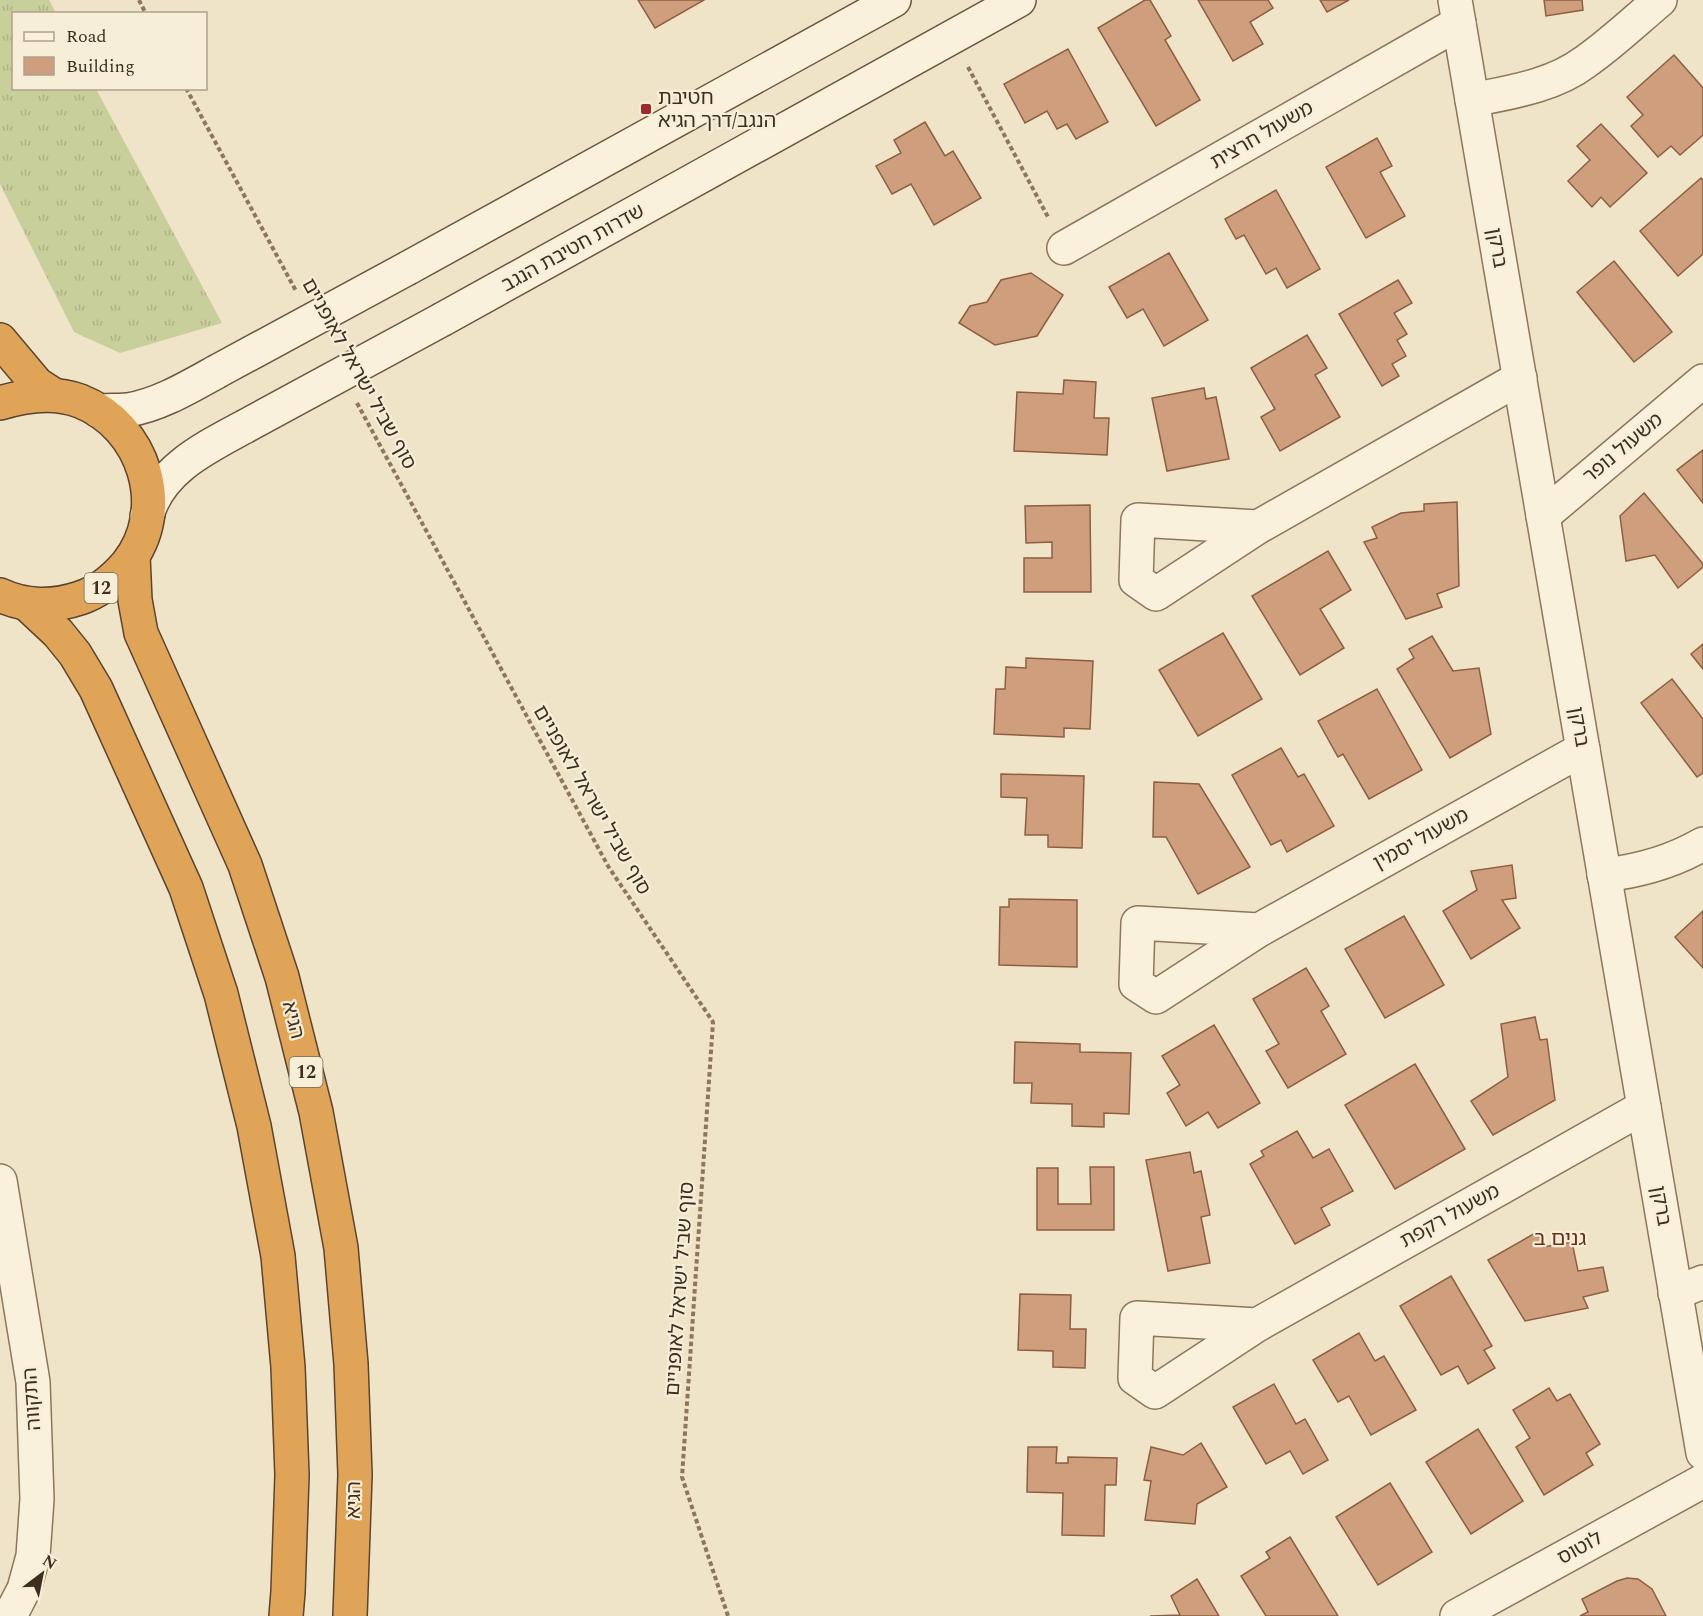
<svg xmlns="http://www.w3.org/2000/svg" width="1703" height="1616" font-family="Spectral,'Noto Sans Hebrew',serif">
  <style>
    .grass { fill: url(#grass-tufts) }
    .building { fill: #cf9f7d; stroke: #8d5f41; stroke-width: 1.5 }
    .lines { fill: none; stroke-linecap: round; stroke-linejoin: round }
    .street-casing { stroke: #8d765c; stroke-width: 36 }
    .secondary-casing { stroke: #6f573f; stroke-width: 36 }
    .highway-casing { stroke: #5b4430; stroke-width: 36 }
    .path { stroke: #8d765c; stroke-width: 4; stroke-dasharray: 4.5 3; stroke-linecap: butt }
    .street { stroke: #faf1dc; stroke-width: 33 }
    .secondary { stroke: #faf1dc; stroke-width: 33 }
    .highway { stroke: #e0a458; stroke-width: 33 }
    .secondary-bridge-casing { stroke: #6f573f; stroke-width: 36; stroke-linecap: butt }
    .secondary-bridge { stroke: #faf1dc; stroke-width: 33 }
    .poi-dot { fill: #9e2a2b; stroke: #f7eed8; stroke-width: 2 }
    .labels { text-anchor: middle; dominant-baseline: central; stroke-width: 4.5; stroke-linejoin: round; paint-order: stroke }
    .shield { fill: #f7eed8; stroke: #756857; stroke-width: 1.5 }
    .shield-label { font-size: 18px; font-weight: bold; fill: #3d2e20 }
    .poi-label { font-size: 20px; fill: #3d2e20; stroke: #f7eed8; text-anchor: start }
    .street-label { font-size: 20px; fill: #3d2e20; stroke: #f7eed8 }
    .neighbourhood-label { font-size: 21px; fill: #6b2e1e; stroke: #f7eed8 }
  </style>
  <defs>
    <pattern id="grass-tufts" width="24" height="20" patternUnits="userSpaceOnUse" patternTransform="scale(1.5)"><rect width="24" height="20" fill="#c9cf9b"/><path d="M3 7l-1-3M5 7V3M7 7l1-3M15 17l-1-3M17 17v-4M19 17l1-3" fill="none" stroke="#aeb285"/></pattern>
  </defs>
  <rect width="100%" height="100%" fill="#f0e4c8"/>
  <path class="grass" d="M0,0H49L56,13L14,14V88L96,89L222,323L120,353L74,332L0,184Z"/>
  <g class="building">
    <path d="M638,0H704L655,28Z"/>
    <path d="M1145,0H1150L1171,36L1165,40L1200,100L1156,126L1098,28Z"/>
    <path d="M1198,0H1268L1273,8L1250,22L1263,44L1233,61Z"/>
    <path d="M1320,0H1349L1327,12Z"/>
    <path d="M1544,0H1582L1583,10L1546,16Z"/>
    <path d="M1068,49L1108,122L1076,139L1067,124L1057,129L1047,111L1025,123L1004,84Z"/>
    <path d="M1674,55L1703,88V135L1680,155L1671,146L1658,157L1631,126L1643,115L1627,97Z"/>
    <path d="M925,122L945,156L953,151L981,198L934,225L911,184L892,194L876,166L901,153L894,140Z"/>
    <path d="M1601,124L1647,173L1610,207L1601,197L1592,207L1568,181L1590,160L1577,146Z"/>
    <path d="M1377,138L1392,166L1380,172L1405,216L1366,238L1326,167Z"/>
    <path d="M1701,178L1703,180V254L1678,276L1640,231Z"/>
    <path d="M1276,190L1320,269L1287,288L1276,268L1266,274L1244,235L1236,239L1225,219Z"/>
    <path d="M1169,253L1208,320L1164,346L1143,309L1127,318L1109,287Z"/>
    <path d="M1614,261L1672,332L1634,362L1577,292Z"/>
    <path d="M1031,273L1063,295L1037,336L995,345L959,323L970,306L987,302L1001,280Z"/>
    <path d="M1398,280L1412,303L1394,313L1407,334L1397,340L1406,356L1392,364L1399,376L1382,386L1339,314Z"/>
    <path d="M1307,335L1327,368L1315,375L1340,417L1280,451L1261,417L1275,409L1251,368Z"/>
    <path d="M1064,380L1096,382L1094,418H1109L1107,455L1014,451L1017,392L1063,394Z"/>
    <path d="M1204,388L1206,399L1216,397L1229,459L1167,471L1152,398Z"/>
    <path d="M1703,450V503L1677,470Z"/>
    <path d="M1644,493L1703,564V567L1678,588L1655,555L1626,561L1620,516Z"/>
    <path d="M1457,502L1459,586L1437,594L1442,607L1406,619L1364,542L1377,538L1372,527L1401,513L1424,511V504Z"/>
    <path d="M1090,505L1091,592H1024V558H1052V542L1026,543L1025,506Z"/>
    <path d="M1328,551L1351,590L1320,609L1344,648L1300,675L1252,596Z"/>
    <path d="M1223,633L1262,699L1198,736L1159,670Z"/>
    <path d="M1432,636L1453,671L1479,668L1491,734L1450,758L1397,669L1414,658L1409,649Z"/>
    <path d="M1703,644V669L1691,654Z"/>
    <path d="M1026,658L1093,661L1090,729L1064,728V737L994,734L996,689H1005L1006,667L1026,668Z"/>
    <path d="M1672,679L1703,719V773L1697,777L1641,703Z"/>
    <path d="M1377,689L1422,770L1369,799L1343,754L1338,757L1318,721Z"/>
    <path d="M1281,748L1298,777L1304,774L1334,826L1287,852L1281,840L1271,845L1232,775Z"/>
    <path d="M1001,774L1084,776L1082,848L1048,847V835H1025L1027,798L1001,797Z"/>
    <path d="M1154,782L1199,784L1250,867L1198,894L1166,837H1153Z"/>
    <path d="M1512,865L1516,898L1502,900L1520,928L1471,959L1443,911L1477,890L1471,871Z"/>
    <path d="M1009,899L1077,900V967L999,965L1000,907H1009Z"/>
    <path d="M1703,911V968L1675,937Z"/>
    <path d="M1404,916L1444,985L1385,1018L1345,949Z"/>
    <path d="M1306,968L1329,1006L1321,1011L1346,1054L1288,1088L1266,1051L1279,1044L1253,999Z"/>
    <path d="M1535,1017L1540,1040L1547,1039L1555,1100L1493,1135L1471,1101L1508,1077L1501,1024Z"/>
    <path d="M1214,1025L1260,1103L1218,1128L1208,1112L1186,1126L1167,1093L1180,1085L1162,1056Z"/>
    <path d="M1015,1042L1080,1044V1052L1131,1053L1129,1114L1104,1113V1127L1072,1126V1104L1031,1103L1032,1083H1014Z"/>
    <path d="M1415,1064L1465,1149L1395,1189L1345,1105Z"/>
    <path d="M1297,1131L1313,1158L1329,1149L1353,1191L1321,1208L1330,1225L1295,1244L1250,1164L1264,1156L1261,1151Z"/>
    <path d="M1190,1152L1194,1173L1201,1171L1210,1215L1201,1217L1210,1263L1168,1271L1146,1160Z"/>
    <path d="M1090,1167H1114V1230H1037V1168H1058V1204H1091Z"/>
    <path d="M1537,1232L1543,1247L1572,1242L1578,1271L1603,1267L1608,1291L1583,1297L1588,1308L1525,1321L1488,1260Z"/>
    <path d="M1451,1276L1492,1346L1484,1350L1495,1368L1468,1384L1458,1366L1441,1375L1400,1306Z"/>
    <path d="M1020,1294L1071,1295L1070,1329H1086L1085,1368L1053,1367V1351L1018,1350Z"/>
    <path d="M1359,1333L1375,1361L1384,1356L1416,1410L1371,1435L1349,1396L1338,1402L1313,1360Z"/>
    <path d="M1274,1384L1296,1424L1305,1419L1328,1460L1303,1474L1290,1451L1266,1464L1233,1407Z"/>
    <path d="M1549,1388L1557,1401L1570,1394L1600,1444L1586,1453L1593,1465L1544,1495L1516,1447L1530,1438L1513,1410Z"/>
    <path d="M1478,1429L1523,1501L1471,1534L1426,1462Z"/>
    <path d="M1201,1443L1227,1487L1197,1504L1195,1524L1145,1520L1151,1481L1144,1480L1151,1447L1183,1455Z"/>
    <path d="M1028,1447H1057L1056,1463H1068V1457L1117,1458L1116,1485H1105L1104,1536L1062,1535L1063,1493L1027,1492Z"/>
    <path d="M1390,1483L1432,1552L1378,1585L1336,1517Z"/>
    <path d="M1290,1537L1338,1616H1266L1241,1576L1270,1558L1266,1552Z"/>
    <path d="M1627,1578L1638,1579L1652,1589L1666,1616H1580L1588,1612L1582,1599L1617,1581Z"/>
    <path d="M1197,1579L1219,1616H1150L1180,1615L1171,1596Z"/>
  </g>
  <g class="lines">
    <defs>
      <g id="street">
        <path d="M1455,0L1703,1453"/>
        <path d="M1472,100C1511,92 1553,86 1585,62C1611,44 1635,21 1660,0"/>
        <path d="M1064,248L1459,23"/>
        <path d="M1543,516L1703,381"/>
        <path d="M1258,527L1138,520L1136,580L1156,594L1258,527L1520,378"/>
        <path d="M1604,875C1640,871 1672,862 1703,844"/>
        <path d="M1259,930L1138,923L1136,984L1156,997L1259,930L1583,749"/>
        <path d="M0,1181L33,1382L37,1499L33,1556L24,1589L10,1616"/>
        <path d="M1675,1293L1703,1282"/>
        <path d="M1257,1325L1137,1318L1135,1378L1155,1392L1257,1325L1644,1107"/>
        <path d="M1457,1616L1703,1481"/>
      </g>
      <g id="secondary">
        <path d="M408,268L894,0"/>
        <path d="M443,319L1019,0"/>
        <path d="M99,411C108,410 118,411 128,410C159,405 189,387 216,372"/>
        <path d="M147,516C159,470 205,448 244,427"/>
      </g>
      <g id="highway">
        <path d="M0,340L37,384L54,395"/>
        <path d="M0,403C26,395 54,391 80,401C144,426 171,509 127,564C114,579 99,592 80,598C54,607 25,607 0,595"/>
        <path d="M133,556L135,600L141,633L245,865L282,977L316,1112L341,1248L351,1364L355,1475L350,1616"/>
        <path d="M27,604L58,633L75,654L96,689L186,888L221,994L254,1126L278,1256L288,1367L292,1475L288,1592L286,1616"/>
      </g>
    </defs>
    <use href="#street" class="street-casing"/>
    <use href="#secondary" class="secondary-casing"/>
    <use href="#highway" class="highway-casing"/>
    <g class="path">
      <path d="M139,0L146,14"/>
      <path d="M968,67L1048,217"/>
      <path d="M186,88L296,291"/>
      <path d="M357,403L608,866L713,1022L682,1477L728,1616"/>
    </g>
    <use href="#street" class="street"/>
    <use href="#secondary" class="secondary"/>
    <use href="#highway" class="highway"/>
    <defs>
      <g id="secondary-bridge">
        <path d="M216,372L408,268"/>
        <path d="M244,427L443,319"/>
      </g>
    </defs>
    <use href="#secondary-bridge" class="secondary-bridge-casing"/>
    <use href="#secondary-bridge" class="secondary-bridge"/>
  </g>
  <rect class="poi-dot" x="640" y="103" width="12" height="12" rx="3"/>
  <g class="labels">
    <g class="shield">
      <rect x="84.5" y="573" width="33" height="30" rx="4.5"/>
      <rect x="289.5" y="1057" width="33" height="30" rx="4.5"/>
    </g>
    <g class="shield-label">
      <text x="101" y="588">12</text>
      <text x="306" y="1072">12</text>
    </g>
    <g class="poi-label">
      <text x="658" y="98">חטיבת<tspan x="658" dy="23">הנגב/דרך הגיא</tspan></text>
    </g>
    <g class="street-label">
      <text transform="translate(1262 135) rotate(-30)">משעול חרצית</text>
      <text transform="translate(573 248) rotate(-29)">שדרות חטיבת הנגב</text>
      <text transform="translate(1497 248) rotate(80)">ברקן</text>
      <text transform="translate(359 374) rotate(61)">סוף שביל ישראל לאופניים</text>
      <text transform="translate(1623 448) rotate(-40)">משעול נופר</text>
      <text transform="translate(1579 727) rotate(80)">ברקן</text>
      <text transform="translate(592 800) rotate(60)">סוף שביל ישראל לאופניים</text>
      <text transform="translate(1421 839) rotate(-29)">משעול יסמין</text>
      <text transform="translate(293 1020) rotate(76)">הגיא</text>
      <text transform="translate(1661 1206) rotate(80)">ברקן</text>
      <text transform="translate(1450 1216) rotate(-29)">משעול רקפת</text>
      <text transform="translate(680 1289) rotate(-86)">סוף שביל ישראל לאופניים</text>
      <text transform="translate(32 1399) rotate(-94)">התקווה</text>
      <text transform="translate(354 1500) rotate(-89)">הגיא</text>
      <text transform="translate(1580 1548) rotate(-29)">לוטוס</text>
    </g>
    <g class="neighbourhood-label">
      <text x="1560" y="1239">גנים ב</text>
    </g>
  </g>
  <rect x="12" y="12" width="195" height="78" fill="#f7eed8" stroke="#ada18e" stroke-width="1.5"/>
  <rect x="24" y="32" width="30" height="9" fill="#faf1dc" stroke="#ada18e" stroke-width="1.5"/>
  <text x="66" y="42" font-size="18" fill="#3d2e20">Road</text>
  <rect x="24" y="57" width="30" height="18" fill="#cf9f7d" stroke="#ada18e" stroke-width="1.5"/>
  <text x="66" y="72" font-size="18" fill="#3d2e20">Building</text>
  <g transform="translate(42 1574) rotate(32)" stroke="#f7eed8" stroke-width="4.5" paint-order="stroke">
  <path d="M0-4.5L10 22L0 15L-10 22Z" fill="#3d2e20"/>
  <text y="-9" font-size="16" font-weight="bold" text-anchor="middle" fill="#3d2e20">N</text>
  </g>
</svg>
